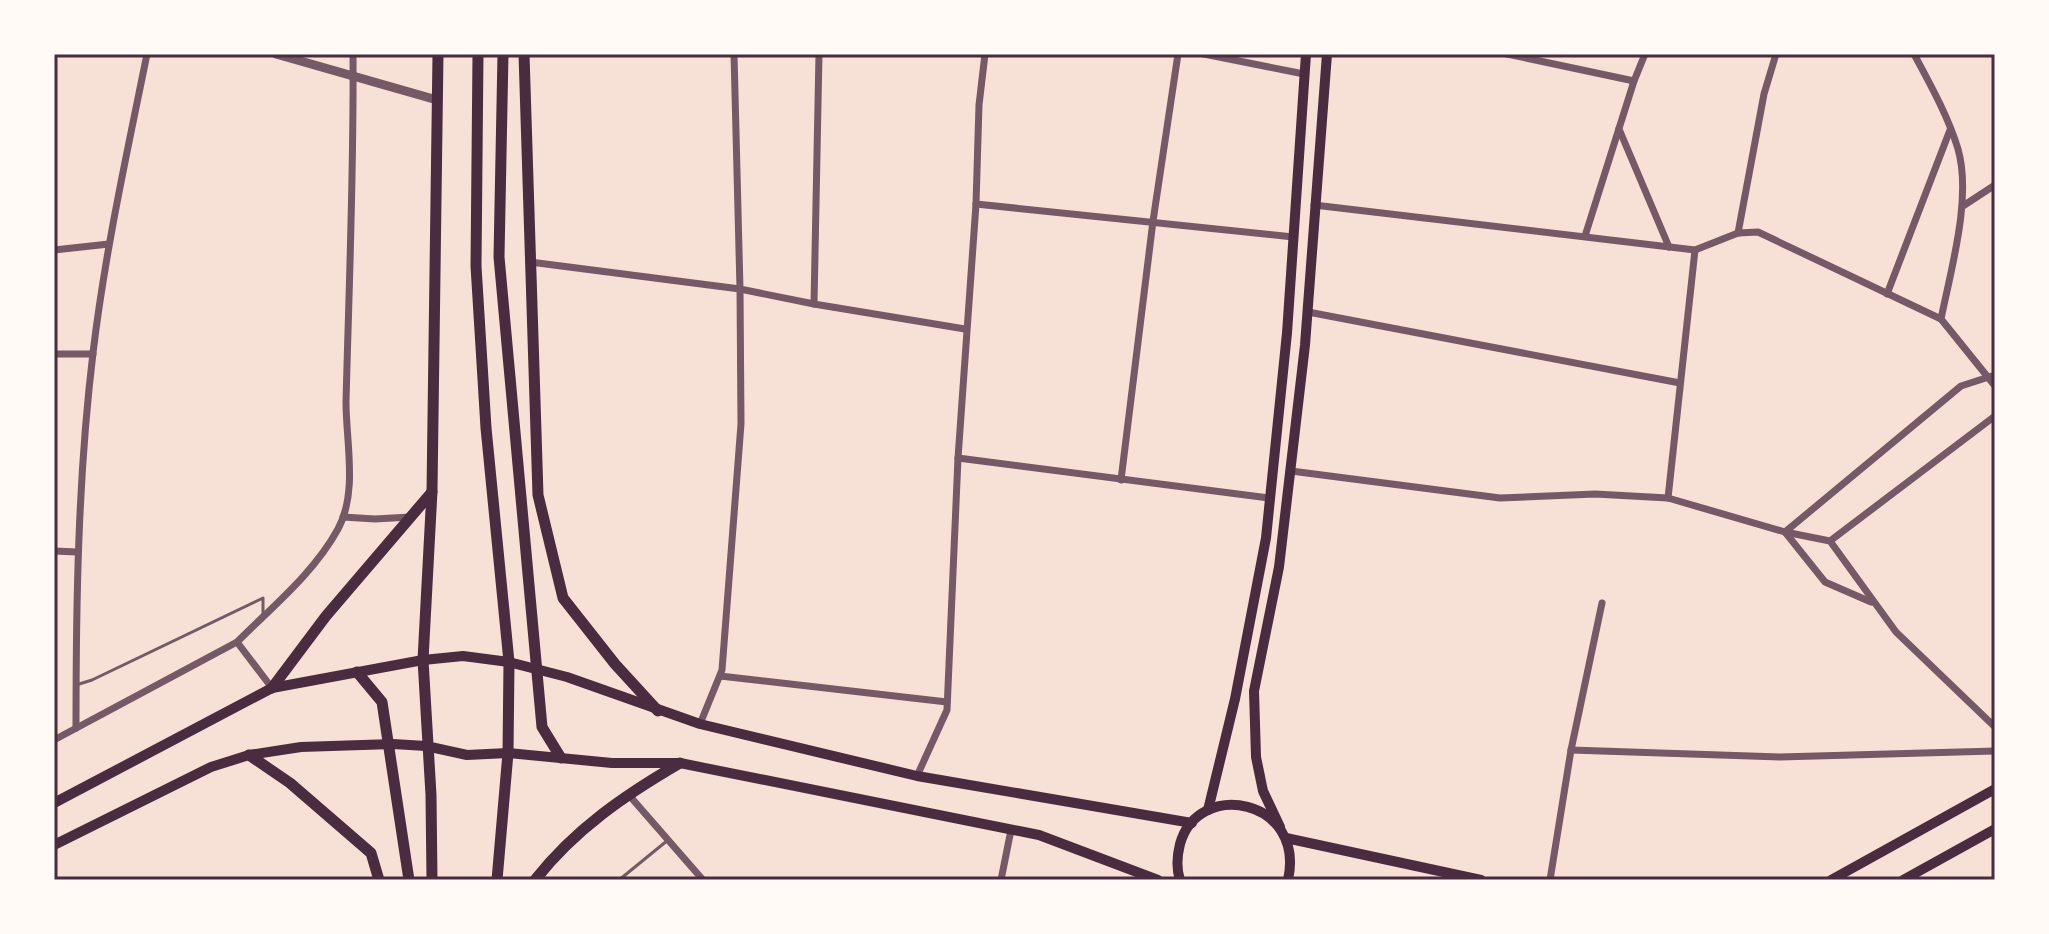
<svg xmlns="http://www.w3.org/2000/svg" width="2049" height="934" font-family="'Roboto Condensed',sans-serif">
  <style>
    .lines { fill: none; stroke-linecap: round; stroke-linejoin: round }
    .service { stroke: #755966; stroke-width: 3 }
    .minor { stroke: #755966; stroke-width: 7 }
    .tertiary { stroke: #755966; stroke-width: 9 }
    .secondary { stroke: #4a2c40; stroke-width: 10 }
    .trunk { stroke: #4a2c40; stroke-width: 11 }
    .neatline { fill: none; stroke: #4a2c40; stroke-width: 3 }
  </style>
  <rect width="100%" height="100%" fill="#f7e1d7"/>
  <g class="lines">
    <g class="service">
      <path d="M76,685L92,680L263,598V616"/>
      <path d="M619,880L668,840"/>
    </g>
    <g class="minor">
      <path d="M734,54L740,289L814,304L819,54"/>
      <path d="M1204,54L1304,74"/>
      <path d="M1507,54L1634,81"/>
      <path d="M1914,54C1930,84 1948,116 1958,149C1972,198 1951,269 1941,319L1995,386"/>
      <path d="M1619,129L1669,247"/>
      <path d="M976,204L1293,237"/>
      <path d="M1314,205L1695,250L1738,233L1758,232L1941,319"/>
      <path d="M1963,206L1995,185"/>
      <path d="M1738,233L1764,94L1776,54"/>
      <path d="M1585,236L1634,81L1645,54"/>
      <path d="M54,250L109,244"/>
      <path d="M530,262L740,289L741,424L722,670L700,724"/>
      <path d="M1887,294L1950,130"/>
      <path d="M814,304L965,329"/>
      <path d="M1308,312L1680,383"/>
      <path d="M54,354H93"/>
      <path d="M958,458L1269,498"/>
      <path d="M1291,471L1500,498L1595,494L1668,498L1785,532L1830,541L1896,632L1995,727"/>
      <path d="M1121,480L1153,221L1178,54"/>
      <path d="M1668,498L1695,250"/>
      <path d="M343,517L375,519L410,517"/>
      <path d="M1785,532L1961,386L1995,375"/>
      <path d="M1785,532L1825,582L1871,602"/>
      <path d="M1830,541L1995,416"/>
      <path d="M54,551L77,552"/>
      <path d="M720,676L947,702"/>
      <path d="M272,688L237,642C272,607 314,573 338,529C358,492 346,442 346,402C349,286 354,170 353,54"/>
      <path d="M76,728C76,603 78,477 93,353C105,252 127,153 147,54"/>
      <path d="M54,740L237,642"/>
      <path d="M1571,750L1780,757L1995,751"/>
      <path d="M917,776L947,710L958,458L976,204L979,105L985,54"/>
      <path d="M628,794L703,880"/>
      <path d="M1001,880L1011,830"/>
      <path d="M1550,880L1571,750L1602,603"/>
    </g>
    <path class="tertiary" d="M276,54L437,100"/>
    <g class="secondary">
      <path d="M54,803L272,688L423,660L463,656L509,662L567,677L700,724L917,776L1192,823"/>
      <path d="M1208,810L1235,699L1266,538L1287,333L1306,54"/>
      <path d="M1280,827L1263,791L1256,757L1254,691L1279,567L1305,345L1327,54"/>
      <path d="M1286,838L1481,880"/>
      <path d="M54,845L211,767L249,755L301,747L393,744L426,746L467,755L508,753L612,763H680L1039,835L1158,880"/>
      <path d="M1180,880C1176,868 1177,856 1180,844C1198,778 1306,799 1288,880"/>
      <path d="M1831,880L1995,789"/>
      <path d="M1903,880L1995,829"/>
    </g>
    <g class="trunk">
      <path d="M478,54L476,266L486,428L509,662L508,753L497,880"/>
      <path d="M503,54L499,257L542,727L561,758"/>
      <path d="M524,54L538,495L563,598L615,664L658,711"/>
      <path d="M357,672L382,702L409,880"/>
      <path d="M272,688L326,616L432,492"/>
      <path d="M249,755L290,783L371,853L379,880"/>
      <path d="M432,880L431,795L423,660L432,491L438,54"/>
      <path d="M535,880C575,829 625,795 680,763"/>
    </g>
  </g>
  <rect width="2049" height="934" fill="none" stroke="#fffaf5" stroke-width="112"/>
  <rect x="56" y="56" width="1937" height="822" class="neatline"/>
</svg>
